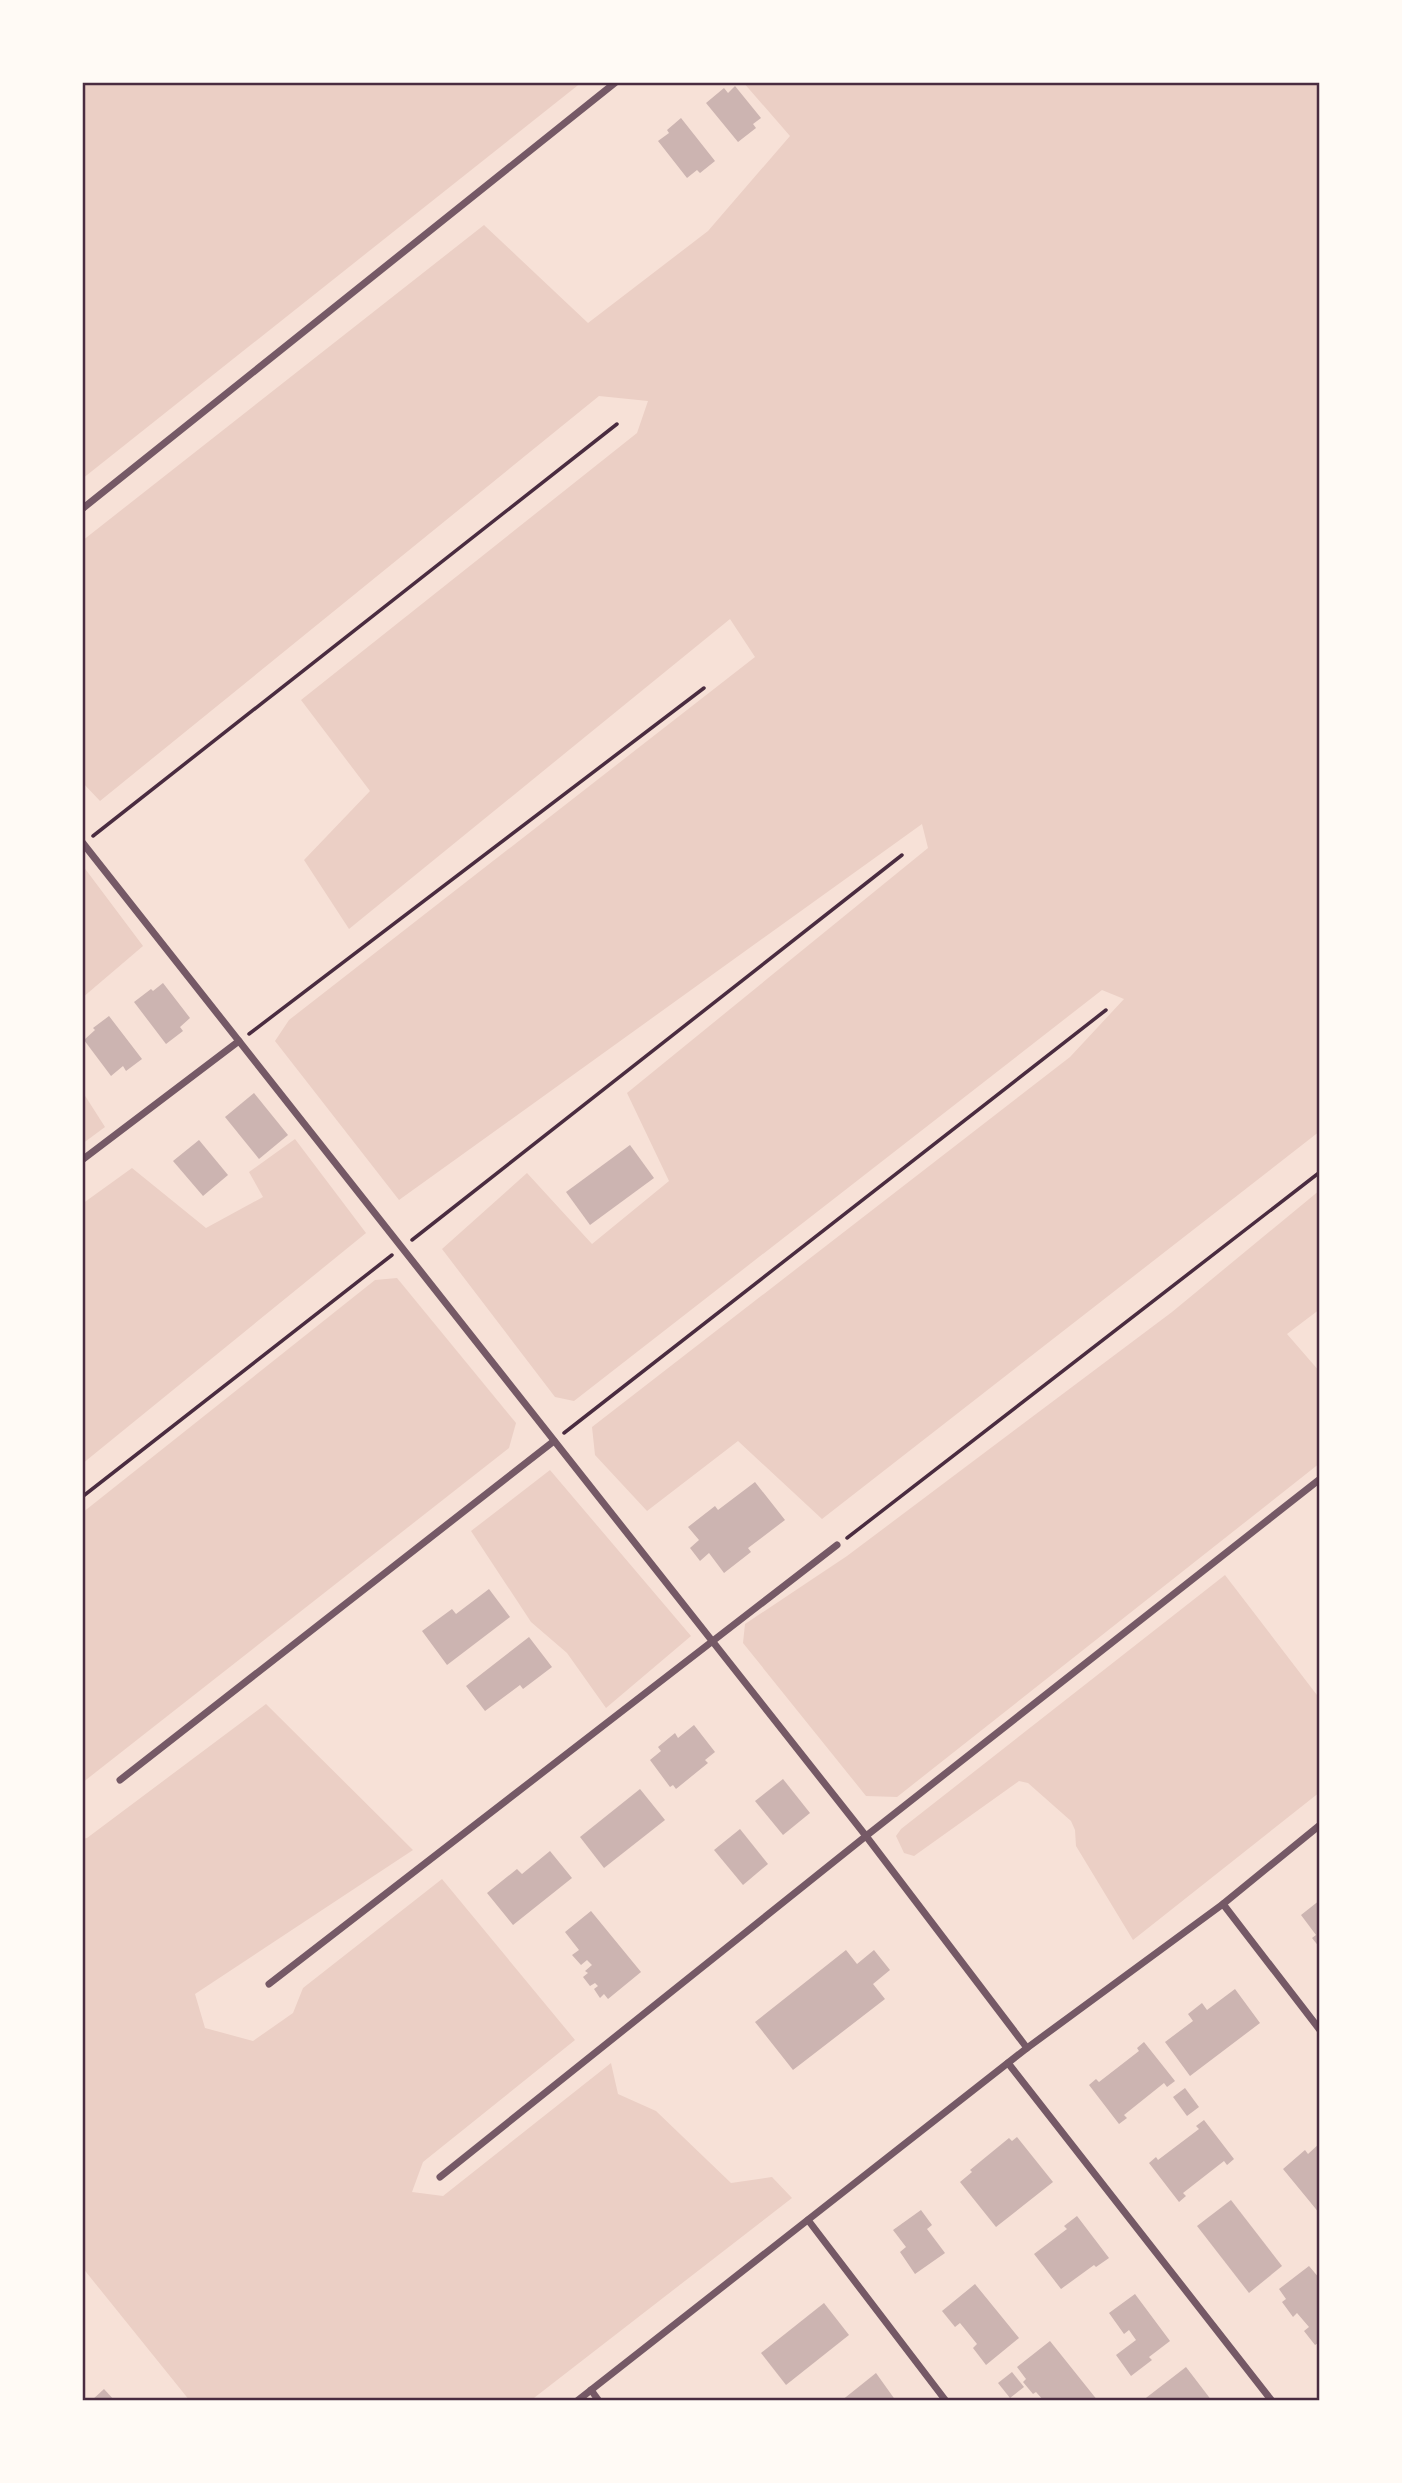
<svg xmlns="http://www.w3.org/2000/svg" width="1402" height="2483" font-family="Rubik,sans-serif">
  <style>
    .green { fill: #ebcfc5 }
    .building { fill: #ccb4b1 }
    .lines { fill: none; stroke-linecap: round; stroke-linejoin: round }
    .path { stroke: #4a2c40; stroke-width: 3.5 }
    .minor { stroke: #755966; stroke-width: 7 }
    .neatline { fill: none; stroke: #4a2c40; stroke-width: 2.5 }
  </style>
  <rect width="100%" height="100%" fill="#f7e1d7"/>
  <g class="green">
    <path d="M82,82H582L82,479Z"/>
    <path d="M743,82H1320V1131L822,1519L738,1441L647,1511L595,1455L592,1427L1070,1057L1124,999L1102,990L574,1401L555,1397L442,1249L527,1173L592,1244L669,1181L627,1093L928,848L922,824L399,1200L275,1041L289,1020L755,657L730,619L349,929L304,860L370,791L301,700L637,433L648,401L599,396L100,801L82,782V541L484,225L588,323L708,231L790,136Z"/>
    <path d="M83,866L143,946L82,998V867Z"/>
    <path d="M82,1091L105,1127L82,1144Z"/>
    <path d="M295,1139L366,1233L82,1464V1204L132,1168L206,1228L263,1197L249,1172Z"/>
    <path d="M1320,1190V1309L1287,1334L1320,1372V1463L897,1797L866,1796L743,1643L745,1624L847,1556L1172,1312Z"/>
    <path d="M397,1278L516,1423L509,1448L82,1783V1513L375,1280Z"/>
    <path d="M550,1470L691,1636L606,1708L567,1653L531,1622L471,1531Z"/>
    <path d="M1225,1575L1320,1699V1792L1133,1940L1076,1846L1075,1830L1071,1821L1028,1783L1019,1781L914,1856L904,1853L896,1836L901,1829Z"/>
    <path d="M266,1704L413,1850L195,1994L205,2028L253,2041L293,2013L303,1988L442,1879L575,2040L423,2162L412,2192L443,2196L611,2063L618,2094L656,2111L731,2183L772,2177L792,2198L530,2401H190L82,2267V1839L87,1838Z"/>
  </g>
  <g class="building">
    <path d="M735,86L761,118L753,124L756,128L738,142L706,103L724,88L728,93Z"/>
    <path d="M681,118L715,161L700,173L697,170L687,178L658,141L669,133L667,130Z"/>
    <path d="M163,983L190,1018L180,1027L183,1031L166,1044L134,1002L151,989L153,991Z"/>
    <path d="M109,1016L142,1059L126,1071L123,1066L111,1076L84,1040L95,1030L93,1028Z"/>
    <path d="M254,1093L288,1135L259,1159L225,1117Z"/>
    <path d="M199,1140L228,1175L203,1196L173,1161Z"/>
    <path d="M630,1145L654,1178L590,1225L566,1192Z"/>
    <path d="M755,1482L785,1520L748,1548L751,1552L724,1573L709,1553L700,1561L690,1548L699,1540L688,1527L715,1506L718,1510Z"/>
    <path d="M489,1589L510,1617L447,1665L422,1631L452,1609L456,1614Z"/>
    <path d="M529,1637L552,1667L523,1689L520,1685L485,1711L466,1686Z"/>
    <path d="M694,1725L715,1752L705,1760L708,1763L676,1789L673,1785L670,1787L650,1760L661,1751L658,1747L675,1733L678,1738Z"/>
    <path d="M783,1779L810,1813L783,1835L755,1801Z"/>
    <path d="M640,1789L665,1820L604,1868L580,1837Z"/>
    <path d="M740,1829L768,1864L743,1885L714,1850Z"/>
    <path d="M550,1851L572,1878L513,1925L487,1893L517,1869L522,1874Z"/>
    <path d="M1320,1900V1948L1312,1938L1316,1935L1301,1915Z"/>
    <path d="M591,1911L641,1972L608,1999L604,1994L600,1998L594,1989L598,1986L595,1983L590,1986L583,1977L588,1973L585,1971L592,1965L587,1960L581,1965L572,1955L579,1950L565,1932Z"/>
    <path d="M846,1950L857,1964L874,1950L890,1970L873,1984L885,1999L793,2070L755,2022Z"/>
    <path d="M1235,1989L1260,2023L1190,2076L1165,2042L1193,2021L1188,2014L1202,2003L1207,2010Z"/>
    <path d="M1144,2042L1175,2081L1167,2087L1164,2083L1124,2115L1127,2118L1119,2124L1089,2085L1096,2079L1099,2082L1139,2051L1137,2048Z"/>
    <path d="M1185,2088L1199,2107L1187,2116L1173,2097Z"/>
    <path d="M1204,2120L1234,2159L1227,2165L1224,2161L1183,2193L1186,2196L1179,2202L1149,2163L1156,2157L1158,2160L1199,2129L1196,2126Z"/>
    <path d="M1017,2137L1053,2182L996,2227L960,2182L972,2172L970,2170L1009,2138L1012,2141Z"/>
    <path d="M1320,2143V2214L1283,2169L1305,2150L1308,2154Z"/>
    <path d="M1231,2200L1282,2266L1249,2293L1197,2226Z"/>
    <path d="M921,2210L932,2225L927,2229L945,2253L915,2274L900,2252L906,2247L893,2230Z"/>
    <path d="M1077,2216L1109,2258L1096,2267L1094,2265L1061,2289L1034,2254L1067,2229L1064,2226Z"/>
    <path d="M1309,2266L1320,2279V2342L1315,2345L1304,2331L1309,2327L1297,2313L1293,2317L1282,2302L1286,2299L1279,2289Z"/>
    <path d="M975,2284L1019,2338L986,2365L973,2348L977,2344L960,2323L955,2327L942,2311Z"/>
    <path d="M1135,2294L1170,2341L1149,2357L1152,2360L1131,2376L1116,2355L1136,2340L1129,2330L1124,2334L1109,2313Z"/>
    <path d="M824,2303L849,2335L786,2385L761,2353Z"/>
    <path d="M1050,2341L1098,2401H1044L1036,2392L1033,2394L1023,2382L1026,2379L1017,2367Z"/>
    <path d="M1186,2367L1212,2401H1142Z"/>
    <path d="M1012,2372L1024,2387L1010,2398L998,2383Z"/>
    <path d="M876,2373L896,2401H841Z"/>
    <path d="M104,2389L115,2401H91Z"/>
  </g>
  <g class="lines">
    <g class="path">
      <path d="M93,836L617,424"/>
      <path d="M249,1034L704,688"/>
      <path d="M412,1240L902,855"/>
      <path d="M564,1433L1106,1010"/>
      <path d="M82,1497L392,1255"/>
      <path d="M847,1538L1320,1172"/>
    </g>
    <g class="minor">
      <path d="M82,509L616,82"/>
      <path d="M82,842L866,1836L1027,2048"/>
      <path d="M82,1160L239,1041"/>
      <path d="M120,1780L554,1441"/>
      <path d="M1223,1904L1320,2030"/>
      <path d="M269,1984L837,1545"/>
      <path d="M1008,2063L1272,2401"/>
      <path d="M440,2177L866,1836L1320,1479"/>
      <path d="M808,2220L946,2401"/>
      <path d="M591,2390L599,2401"/>
      <path d="M577,2401L1027,2048L1223,1904L1320,1825"/>
    </g>
  </g>
  <rect width="1402" height="2483" fill="none" stroke="#fffaf5" stroke-width="168"/>
  <rect x="84" y="84" width="1234" height="2315" class="neatline"/>
</svg>
